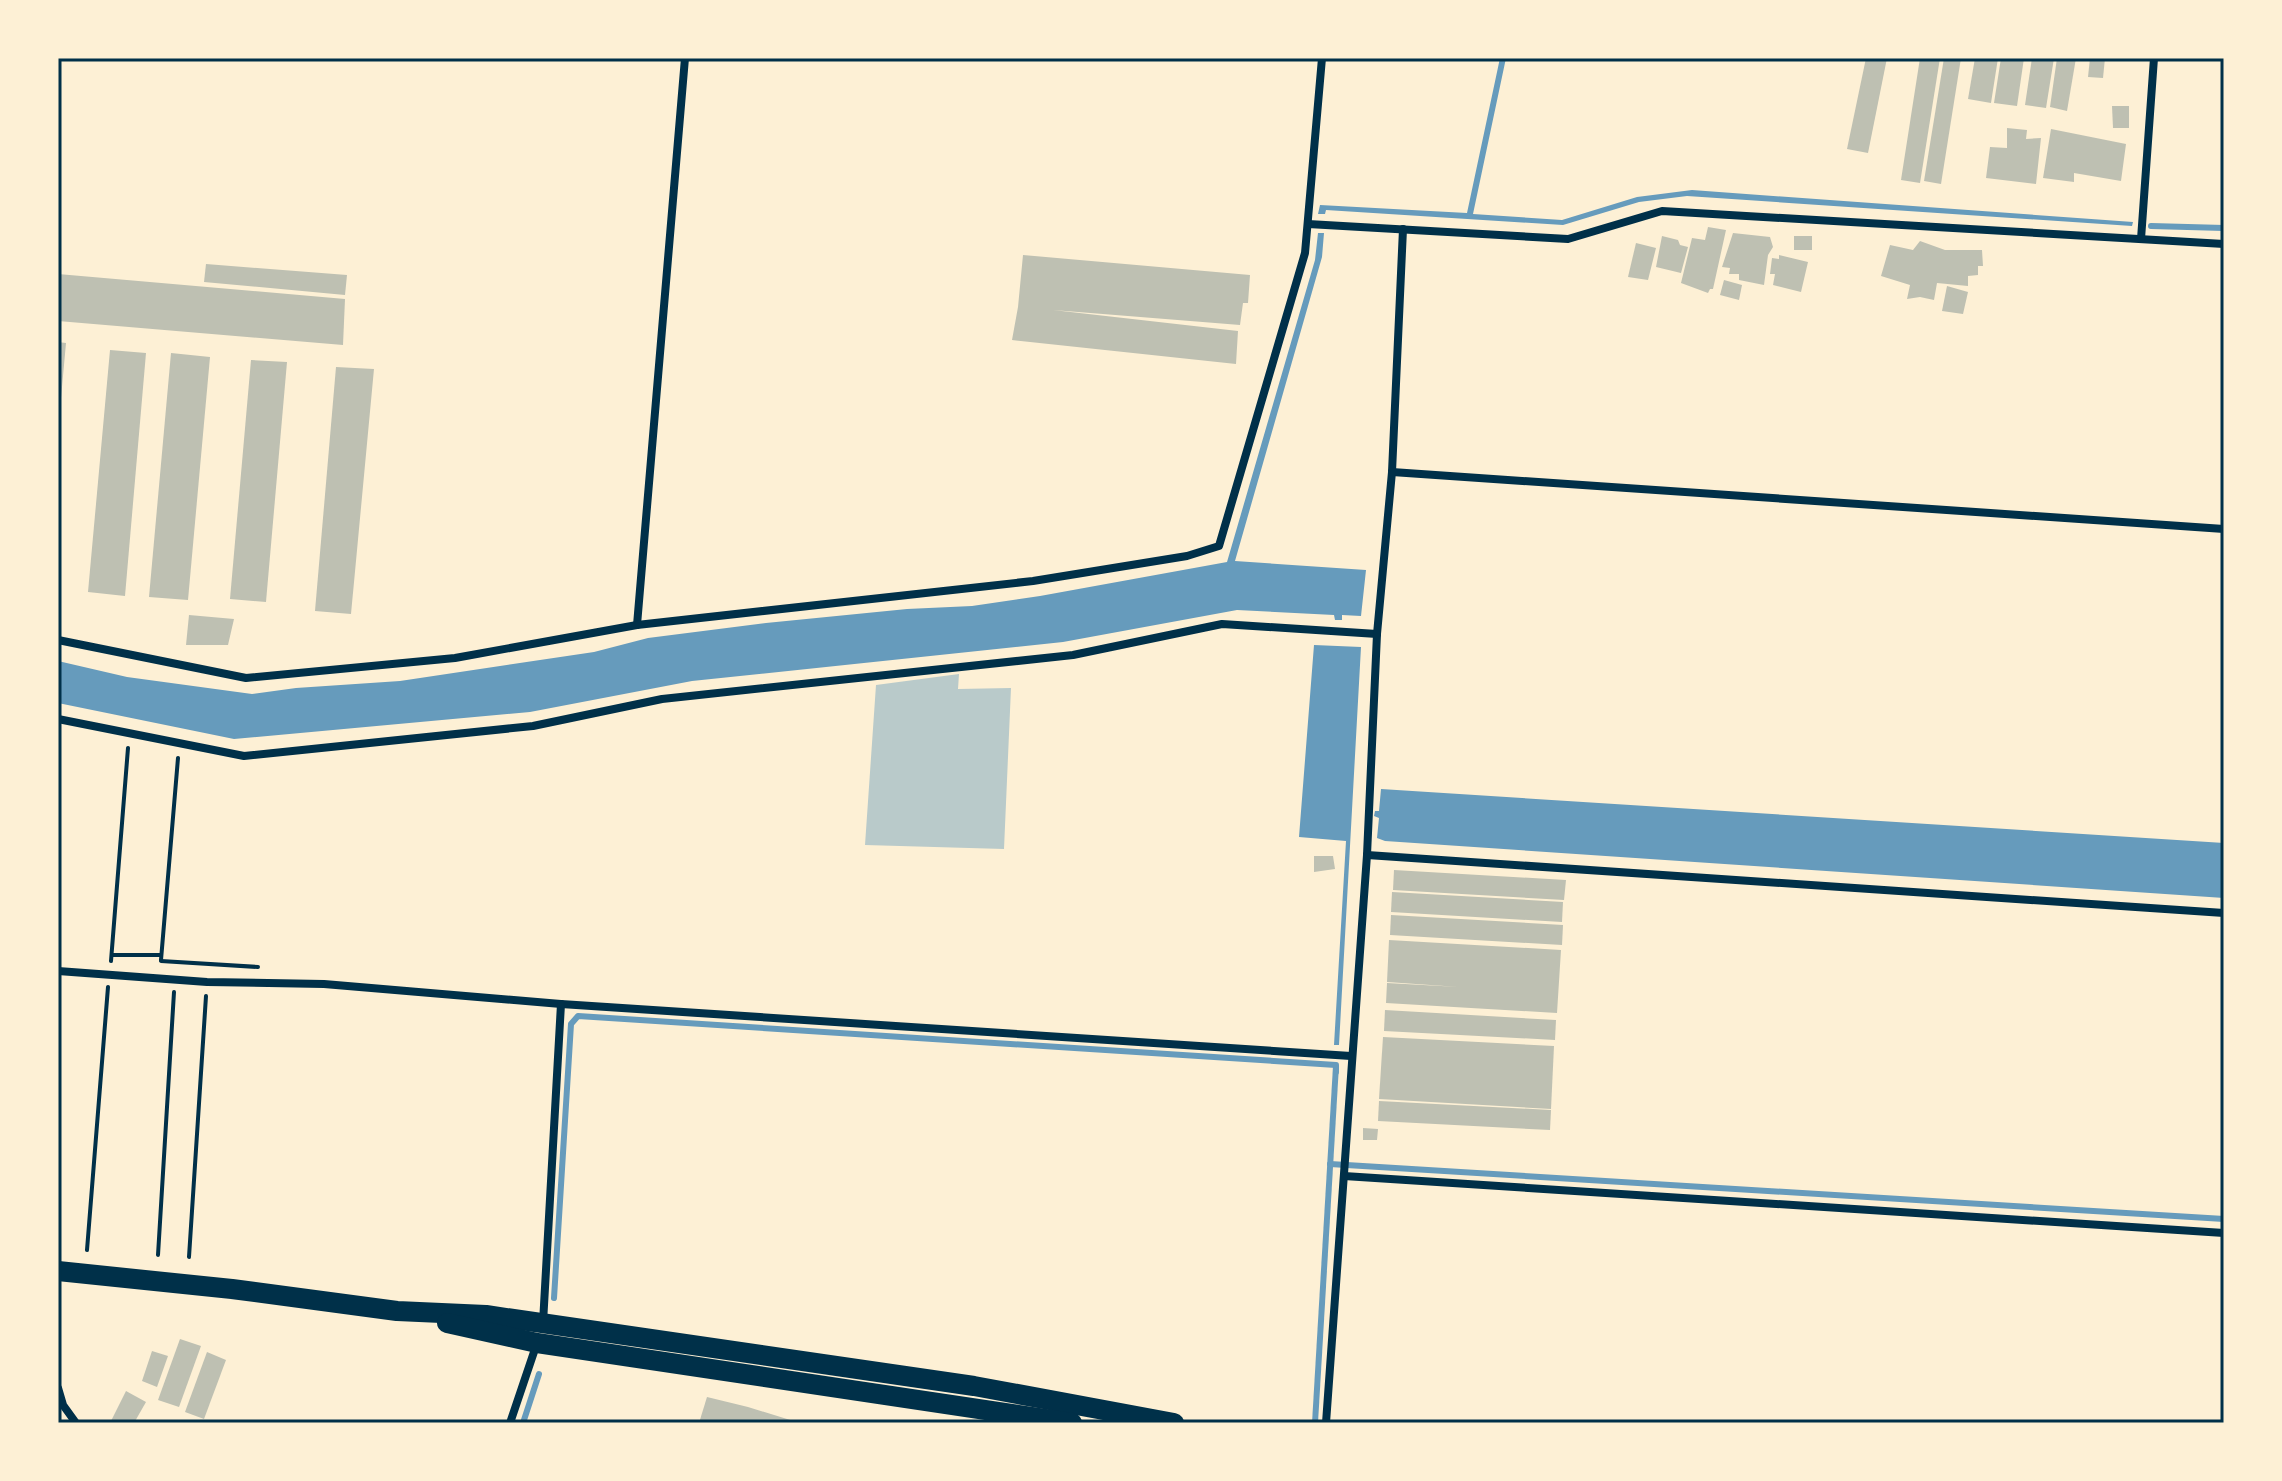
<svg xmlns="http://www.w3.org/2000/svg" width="2282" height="1481" font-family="Roboto,sans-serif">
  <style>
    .green { fill: #b9caca }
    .water { fill: #669bbc }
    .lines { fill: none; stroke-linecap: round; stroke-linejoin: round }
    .stream { stroke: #669bbc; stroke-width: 6 }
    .building { fill: #bec0b2 }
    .path { stroke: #003049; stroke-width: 4 }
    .minor { stroke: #003049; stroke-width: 8 }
    .trunk { stroke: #003049; stroke-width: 20 }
    .neatline { fill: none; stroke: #003049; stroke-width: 3 }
  </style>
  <rect width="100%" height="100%" fill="#fdf0d5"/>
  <path class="green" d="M959,674L958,689L1011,688L1004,849L865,845L876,685Z"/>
  <g class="water">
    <path d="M1500,58H1506L1473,214L1562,220L1637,197L1692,190L2133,222L2132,226L1687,196L1639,202L1563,225L1326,210L1325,214H1318L1320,205L1467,213Z"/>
    <path d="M1318,233H1324L1322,257L1235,561L1366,570L1361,616L1342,615V620H1335L1334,615L1237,610L1063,642L692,681L530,712L234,739L58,703V661L127,677L252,694L296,688L400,681L594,652L648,638L766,623L907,609L972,606L1040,596L1227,562L1315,260Z"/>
    <path d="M1314,645L1361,647L1339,1045H1334L1346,841L1299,837Z"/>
    <path d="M1381,789L2224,843V898L1385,841L1377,838L1379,818L1374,816L1375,811H1379Z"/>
    <path d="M1339,1065L1318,1423H1312L1333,1066Z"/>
  </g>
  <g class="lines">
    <g class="stream">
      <path d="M2151,226L2224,228"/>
      <path d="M1330,1164L2224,1219"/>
      <path d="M554,1298L571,1024L578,1016L1336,1065V1072"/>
      <path d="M523,1423L539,1374"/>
    </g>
  </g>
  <g class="building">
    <path d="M1866,58H1887L1868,153L1847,149Z"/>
    <path d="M1920,58H1940L1920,183L1901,180Z"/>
    <path d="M1944,58H1961L1941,184L1924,181Z"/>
    <path d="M1975,58H1998L1991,103L1968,99Z"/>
    <path d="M2001,58H2024L2017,106L1994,103Z"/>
    <path d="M2032,58H2054L2046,108L2025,105Z"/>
    <path d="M2057,58H2076L2067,111L2050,107Z"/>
    <path d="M2090,58H2105L2103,78L2088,77Z"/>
    <path d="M2112,106H2129V128H2113Z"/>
    <path d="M2007,128L2027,130L2026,139L2041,138L2036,184L1986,178L1990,147L2007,148Z"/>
    <path d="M2051,129L2126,144L2121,181L2074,173V182L2043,178Z"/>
    <path d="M1708,227L1726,230L1713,289H1710L1708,293L1681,283L1692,238L1705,240Z"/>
    <path d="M1733,233L1770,237L1773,247L1768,255L1764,285L1739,280V274H1729L1730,268L1722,267Z"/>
    <path d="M1662,236L1678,240L1680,245L1688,247L1681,273L1656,267Z"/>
    <rect x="1794" y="236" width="18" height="14"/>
    <path d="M1920,241L1945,250H1982L1983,266H1978V275L1968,276V286L1937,283L1934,300L1920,297L1907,299L1910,285L1881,276L1890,245L1913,250Z"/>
    <path d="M1636,243L1656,248L1648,280L1628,277Z"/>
    <path d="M1023,255L1250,275L1248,303H1243L1240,325L1053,310L1238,331L1236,364L1012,340L1018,307Z"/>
    <path d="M1779,255L1808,262L1801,292L1773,285L1775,274H1770L1772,258L1779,259Z"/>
    <path d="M206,264L347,275L345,295L204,282Z"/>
    <path d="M58,274L345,299L343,345L58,321Z"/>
    <path d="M1724,280L1742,285L1739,300L1720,295Z"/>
    <path d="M1947,286L1968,292L1963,314L1942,311Z"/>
    <path d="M58,342L66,343L60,409H58Z"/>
    <path d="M110,350L146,353L125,596L88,592Z"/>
    <path d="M171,353L210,357L188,600L149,597Z"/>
    <path d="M251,360L287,362L266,602L230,599Z"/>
    <path d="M336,367L374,369L351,614L315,611Z"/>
    <path d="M189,615L234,619L228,645H186Z"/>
    <path d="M1314,856H1333L1335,869L1314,872Z"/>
    <path d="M1394,870L1566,880L1564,900L1393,890Z"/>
    <path d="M1392,892L1563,902L1562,922L1391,912Z"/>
    <path d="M1391,915L1563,925L1562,945L1390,935Z"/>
    <path d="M1389,940L1561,950L1557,1013L1386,1003L1387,983L1459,987L1387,982Z"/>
    <path d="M1385,1010L1556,1020L1555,1040L1384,1031Z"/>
    <path d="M1383,1037L1554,1046L1551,1109L1379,1099Z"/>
    <path d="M1379,1101L1551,1110L1550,1130L1378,1121Z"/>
    <path d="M1363,1128L1378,1129L1377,1140H1363Z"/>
    <path d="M180,1339L201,1346L179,1407L158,1400Z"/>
    <path d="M152,1351L168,1356L157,1387L142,1381Z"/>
    <path d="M207,1352L226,1360L204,1419L185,1412Z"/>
    <path d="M126,1391L146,1402L134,1423H110Z"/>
    <path d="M707,1397L748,1407L800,1423H699Z"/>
  </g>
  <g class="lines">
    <g class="path">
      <path d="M112,955H161"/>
      <path d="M161,960L178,758"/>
      <path d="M111,961L128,748"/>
      <path d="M161,961L258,967"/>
      <path d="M87,1250L108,987"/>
      <path d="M158,1255L174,992"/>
      <path d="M189,1257L206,996"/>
    </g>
    <g class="minor">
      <path d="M1308,224L1568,239L1662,211L2224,244"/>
      <path d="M2141,239L2154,58"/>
      <path d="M1392,472L2224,529"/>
      <path d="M637,625L685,58"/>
      <path d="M58,640L246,678L455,658L637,625L1033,581L1187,556L1219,546L1305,253L1322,58"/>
      <path d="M58,719L244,756L533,726L662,699L1073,655L1222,624L1377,634"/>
      <path d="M1367,855L2224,913"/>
      <path d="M58,971L207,982L324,984L561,1004L1351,1056"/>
      <path d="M1344,1176L2224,1233"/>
      <path d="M543,1323L561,1004"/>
      <path d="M58,1388L63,1405L76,1423"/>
      <path d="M510,1423L537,1343"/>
      <path d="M1326,1423L1367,855L1377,634L1392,472L1403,229"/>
    </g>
    <g class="trunk">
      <path d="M58,1271L232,1289L397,1311L486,1315L974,1386L1174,1423"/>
      <path d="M447,1323L537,1343L1072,1423"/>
    </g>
  </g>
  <rect width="2282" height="1481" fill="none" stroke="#fdf0d5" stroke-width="120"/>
  <rect x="60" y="60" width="2162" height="1361" class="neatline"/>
</svg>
